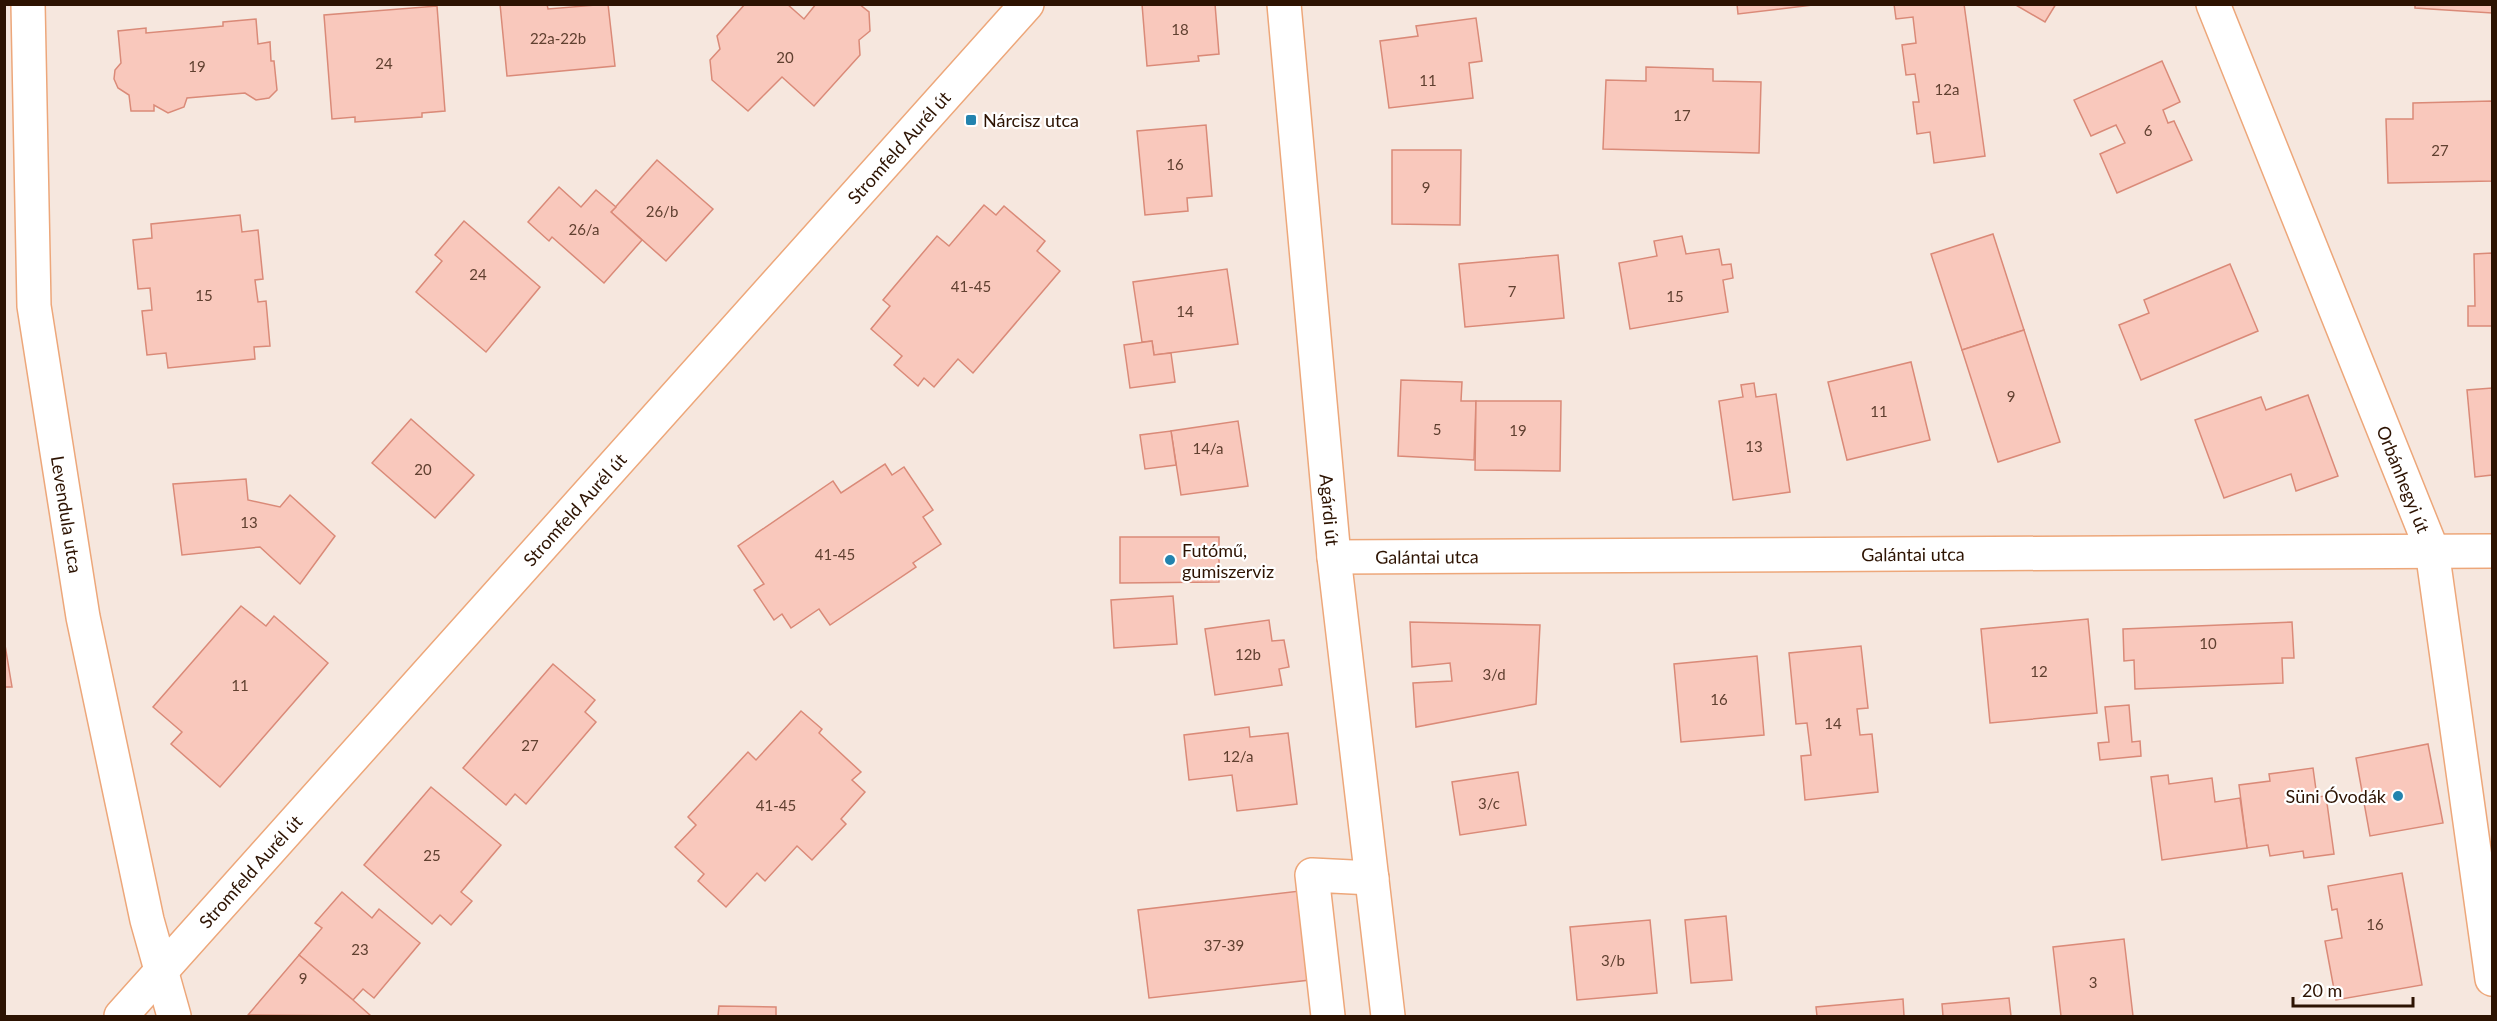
<svg xmlns="http://www.w3.org/2000/svg" width="2497" height="1021" font-family="Lato,sans-serif">
  <style>
    .building { fill: #f9c8bc; stroke: #da8a78; stroke-width: 1.5 }
    .lines { fill: none; stroke-linecap: round; stroke-linejoin: round }
    .minor-casing { stroke: #eda77a; stroke-width: 36 }
    .minor { stroke: #fff; stroke-width: 33 }
    .poi-dot { fill: #2283ae; stroke: #fff; stroke-width: 2 }
    .labels { text-anchor: middle; dominant-baseline: central; stroke-width: 4.5; stroke-linejoin: round; paint-order: stroke }
    .number-label { font-size: 15px; fill: #604030 }
    .poi-label { font-size: 18px; fill: #2d1302; stroke: #fff; text-anchor: start }
    .street-label { font-size: 18px; fill: #2d1302; stroke: #fff }
  </style>
  <rect width="100%" height="100%" fill="#f6e7de"/>
  <g class="building">
    <path d="M500,4H547L548,9L608,4L615,66L507,76Z"/>
    <path d="M745,4H787L804,19L816,4H859L869,12L870,31L859,40L860,55L814,106L782,77L748,111L712,80L710,60L720,49L717,36Z"/>
    <path d="M1142,4H1215L1219,54L1198,56L1199,61L1147,66Z"/>
    <path d="M1737,4H1812V5L1738,14Z"/>
    <path d="M1894,4H1964L1985,156L1934,163L1930,132L1917,134L1913,102H1919L1915,74L1906,75L1902,45L1916,43L1913,17L1896,19Z"/>
    <path d="M2014,4H2056L2045,22Z"/>
    <path d="M2415,4H2492V13L2415,8Z"/>
    <path d="M437,6L445,111L422,113V117L355,122V117L332,119L324,15Z"/>
    <path d="M1476,18L1482,61L1469,63L1473,98L1389,108L1380,41L1418,36L1416,26Z"/>
    <path d="M256,19L258,44L270,42L271,61H274L277,90L269,98L256,100L245,93L187,98L184,107L168,113L154,105V111H131L129,95L118,88L114,79L115,70L121,63L118,31L146,28V33L223,26V22Z"/>
    <path d="M2162,61L2180,102L2163,110L2168,123L2174,121L2192,160L2117,193L2100,154L2125,143L2116,125L2091,136L2074,100Z"/>
    <path d="M1646,67L1713,69V81L1761,82L1759,153L1603,149L1606,80L1646,81Z"/>
    <path d="M2492,101V181L2388,183L2386,119H2413V103Z"/>
    <path d="M1206,125L1212,196L1187,198L1188,211L1145,215L1137,131Z"/>
    <path d="M1392,150H1461L1460,225L1392,224Z"/>
    <path d="M657,160L713,209L666,261L611,212Z"/>
    <path d="M559,187L581,207L596,190L616,207L611,212L642,240L604,283L552,237L549,241L528,222Z"/>
    <path d="M984,205L996,215L1004,206L1045,241L1037,251L1060,271L973,373L958,359L934,387L924,378L918,386L894,365L902,356L871,329L890,306L883,300L937,236L949,246Z"/>
    <path d="M240,215L242,232L258,230L263,279L255,280L258,302L266,301L270,346L254,347L255,359L168,368L166,353L147,355L142,311L152,310L150,288L138,289L133,240L152,238L151,224Z"/>
    <path d="M464,221L540,287L486,352L416,292L442,261L435,255Z"/>
    <path d="M1993,234L2024,330L1962,350L1931,254Z"/>
    <path d="M1682,236L1686,254L1719,249L1722,265L1731,264L1733,278L1723,280L1728,312L1630,329L1619,263L1657,256L1654,241Z"/>
    <path d="M2492,253V326H2468V306H2475L2474,254Z"/>
    <path d="M1558,255L1564,318L1465,327L1459,264Z"/>
    <path d="M2230,264L2258,331L2141,380L2119,325L2149,313L2144,300Z"/>
    <path d="M1227,269L1238,344L1154,355L1152,341L1142,342L1133,282Z"/>
    <path d="M2024,330L2060,442L1998,462L1962,350Z"/>
    <path d="M1152,341L1154,355L1171,353L1175,382L1130,388L1124,345Z"/>
    <path d="M1911,362L1930,440L1847,460L1828,382Z"/>
    <path d="M1401,380L1462,382L1461,401H1476L1474,460L1398,456Z"/>
    <path d="M1754,383L1756,397L1776,394L1790,492L1733,500L1719,401L1743,397L1741,385Z"/>
    <path d="M2492,388V475L2475,477L2467,390Z"/>
    <path d="M2308,395L2338,476L2296,491L2291,474L2224,498L2195,420L2261,397L2266,410Z"/>
    <path d="M1476,401H1561L1560,471L1475,470Z"/>
    <path d="M411,419L474,475L435,518L372,463Z"/>
    <path d="M1238,421L1248,486L1181,495L1171,431Z"/>
    <path d="M1171,431L1176,465L1145,469L1140,435Z"/>
    <path d="M885,464L892,475L904,467L933,510L923,517L941,544L913,563L916,567L830,625L819,609L791,628L782,614L774,620L754,590L764,584L738,546L833,481L841,493Z"/>
    <path d="M246,479L248,500L280,507L290,495L335,536L300,584L260,547L182,555L173,484Z"/>
    <path d="M1120,537H1219V582L1120,583Z"/>
    <path d="M1173,596L1177,644L1114,648L1111,600Z"/>
    <path d="M241,606L266,626L274,616L328,663L220,787L171,744L182,732L153,707Z"/>
    <path d="M2088,619L2097,713L1990,723L1981,629Z"/>
    <path d="M1269,620L1272,641L1284,640L1289,667L1279,669L1282,685L1215,695L1205,629Z"/>
    <path d="M1410,622L1540,625L1536,704L1416,727L1413,683L1452,681L1450,663L1412,667Z"/>
    <path d="M2292,622L2294,658H2282L2283,683L2135,689L2134,660L2124,661L2123,629Z"/>
    <path d="M4,639L12,687H4Z"/>
    <path d="M1861,646L1868,708L1857,709L1860,735L1872,734L1878,792L1805,800L1801,756L1811,755L1807,723L1796,724L1789,653Z"/>
    <path d="M1757,656L1764,735L1681,742L1674,664Z"/>
    <path d="M553,664L595,700L585,712L596,722L526,804L515,794L506,805L463,768Z"/>
    <path d="M2129,705L2132,742L2140,741L2141,756L2100,760L2098,743L2109,742L2105,707Z"/>
    <path d="M801,711L822,729L819,733L861,772L852,780L865,792L841,819L846,824L812,860L797,846L765,881L757,873L726,907L698,881L704,874L675,847L696,825L688,817L748,752L756,760Z"/>
    <path d="M1249,727L1250,737L1288,733L1297,804L1237,811L1232,775L1189,780L1184,735Z"/>
    <path d="M2428,744L2443,823L2370,836L2356,758Z"/>
    <path d="M2313,768L2317,797L2326,796L2334,854L2304,858L2303,851L2270,856L2268,845L2247,848L2239,785L2270,781L2269,774Z"/>
    <path d="M1518,772L1526,825L1460,835L1452,782Z"/>
    <path d="M2168,775L2169,784L2212,778L2215,802L2240,798L2247,848L2162,860L2151,777Z"/>
    <path d="M431,787L501,845L461,892L472,901L451,925L440,915L432,924L364,865Z"/>
    <path d="M2402,873L2422,985L2336,1000L2325,941L2342,938L2337,909L2332,910L2328,886Z"/>
    <path d="M1300,891L1310,980L1149,998L1138,910Z"/>
    <path d="M342,892L372,918L379,909L420,943L374,998L363,989L353,1000L299,955L322,928L315,923Z"/>
    <path d="M1726,916L1732,980L1691,983L1685,920Z"/>
    <path d="M1650,920L1657,993L1577,1000L1570,927Z"/>
    <path d="M2124,939L2133,1016H2061L2053,947Z"/>
    <path d="M299,955L353,1000L371,1016L248,1015Z"/>
    <path d="M2009,998L2011,1016H1943L1942,1004Z"/>
    <path d="M1903,999L1904,1016H1817L1816,1007Z"/>
    <path d="M719,1006L776,1007V1016H718Z"/>
  </g>
  <g class="lines">
    <defs>
      <g id="minor">
        <path id="s1" d="M28,4L34,306L83,617L147,920L174,1016"/>
        <path id="s2" d="M1284,4L1334,557L1388,1016"/>
        <path id="s3" d="M2213,4L2432,550L2492,979"/>
        <path id="s4" d="M1334,557L2492,551"/>
        <path id="s5" d="M121,1016L1027,4"/>
        <path d="M1328,1016L1312,875L1372,878"/>
      </g>
    </defs>
    <use href="#minor" class="minor-casing"/>
    <use href="#minor" class="minor"/>
  </g>
  <g class="poi-dot">
    <rect x="965" y="114" width="12" height="12" rx="3"/>
    <circle cx="1170" cy="560" r="6"/>
    <circle cx="2398" cy="796" r="6"/>
  </g>
  <g class="labels">
    <g class="number-label">
      <text x="1180" y="29">18</text>
      <text x="558" y="38">22a-22b</text>
      <text x="785" y="57">20</text>
      <text x="384" y="63">24</text>
      <text x="197" y="66">19</text>
      <text x="1428" y="80">11</text>
      <text x="1947" y="89">12a</text>
      <text x="1682" y="115">17</text>
      <text x="2148" y="130">6</text>
      <text x="2440" y="150">27</text>
      <text x="1175" y="164">16</text>
      <text x="1426" y="187">9</text>
      <text x="662" y="211">26/b</text>
      <text x="584" y="229">26/a</text>
      <text x="478" y="274">24</text>
      <text x="971" y="286">41-45</text>
      <text x="1512" y="291">7</text>
      <text x="204" y="295">15</text>
      <text x="1675" y="296">15</text>
      <text x="1185" y="311">14</text>
      <text x="2011" y="396">9</text>
      <text x="1879" y="411">11</text>
      <text x="1437" y="429">5</text>
      <text x="1518" y="430">19</text>
      <text x="1754" y="446">13</text>
      <text x="1208" y="448">14/a</text>
      <text x="423" y="469">20</text>
      <text x="249" y="522">13</text>
      <text x="835" y="554">41-45</text>
      <text x="2208" y="643">10</text>
      <text x="1248" y="654">12b</text>
      <text x="2039" y="671">12</text>
      <text x="1494" y="674">3/d</text>
      <text x="240" y="685">11</text>
      <text x="1719" y="699">16</text>
      <text x="1833" y="723">14</text>
      <text x="530" y="745">27</text>
      <text x="1238" y="756">12/a</text>
      <text x="1489" y="803">3/c</text>
      <text x="776" y="805">41-45</text>
      <text x="432" y="855">25</text>
      <text x="2375" y="924">16</text>
      <text x="1224" y="945">37-39</text>
      <text x="360" y="949">23</text>
      <text x="1613" y="960">3/b</text>
      <text x="303" y="978">9</text>
      <text x="2093" y="982">3</text>
    </g>
    <g class="poi-label">
      <text x="983" y="120">Nárcisz utca</text>
      <text x="1182" y="550">Futómű,<tspan x="1182" dy="21">gumiszerviz</tspan></text>
      <text x="2386" y="796" text-anchor="end">Süni Óvodák</text>
    </g>
    <g class="street-label">
      <text stroke="none"><textPath href="#s5" startOffset="1166">Stromfeld Aurél út</textPath></text>
      <text stroke="none"><textPath href="#s3" startOffset="512">Orbánhegyi út</textPath></text>
      <text stroke="none"><textPath href="#s5" startOffset="680">Stromfeld Aurél út</textPath></text>
      <text stroke="none"><textPath href="#s2" startOffset="508">Agárdi út</textPath></text>
      <text stroke="none"><textPath href="#s1" startOffset="513">Levendula utca</textPath></text>
      <text stroke="none"><textPath href="#s4" startOffset="579">Galántai utca</textPath></text>
      <text stroke="none"><textPath href="#s4" startOffset="93">Galántai utca</textPath></text>
      <text stroke="none"><textPath href="#s5" startOffset="194">Stromfeld Aurél út</textPath></text>
    </g>
  </g>
  <rect width="2497" height="1021" fill="none" stroke="#2d1302" stroke-width="12"/>
  <path d="M2293 997v9h120v-9" fill="none" stroke="#2d1302" stroke-width="3"/>
  <text x="2302" y="997" font-size="18" fill="#2d1302" stroke="#ffffff" stroke-width="4.5" paint-order="stroke">20 m</text>
</svg>
